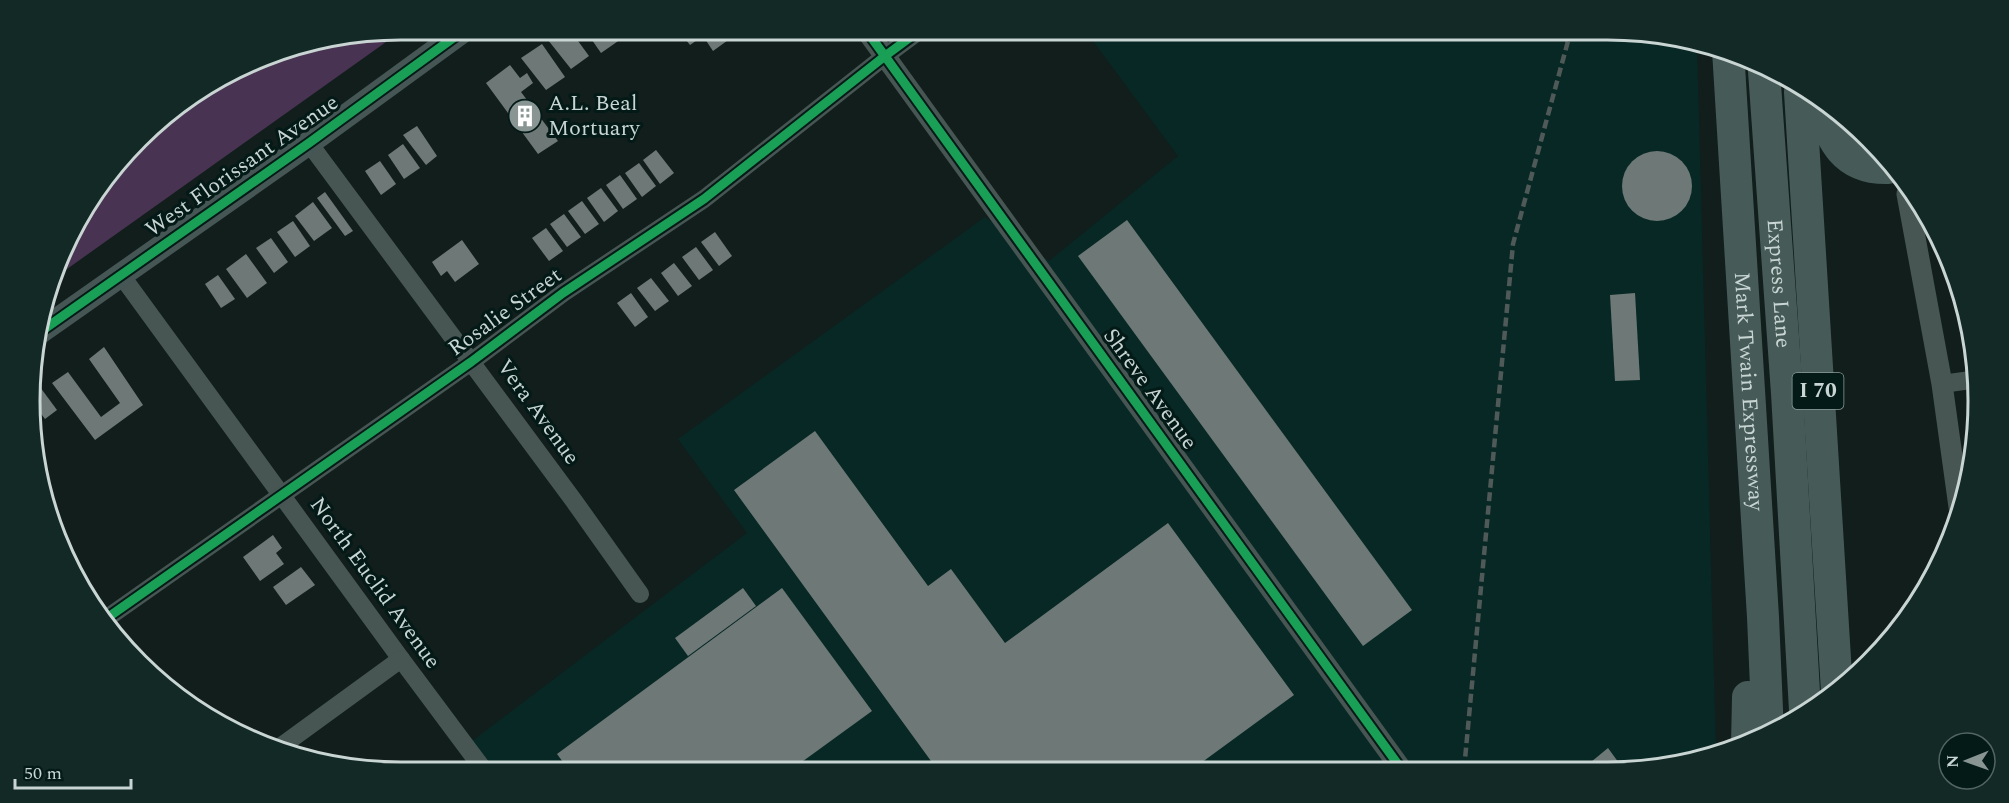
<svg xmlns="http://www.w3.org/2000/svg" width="2009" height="803" font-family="Spectral,serif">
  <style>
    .built { fill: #082825 }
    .green { fill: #493352 }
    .building { fill: #6e7977 }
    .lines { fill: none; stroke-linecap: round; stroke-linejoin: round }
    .minor { stroke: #475553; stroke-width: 18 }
    .tertiary { stroke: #475553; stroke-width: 21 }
    .secondary { stroke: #465654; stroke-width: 24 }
    .motorway { stroke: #465b58; stroke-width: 32 }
    .rail { stroke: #4f5a58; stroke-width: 4.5; stroke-dasharray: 9 4.5; stroke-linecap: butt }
    .cycleway-casing { stroke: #031a17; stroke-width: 13 }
    .cycleway { stroke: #1a9f57; stroke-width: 9 }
    .labels { text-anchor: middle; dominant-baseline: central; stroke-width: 6; stroke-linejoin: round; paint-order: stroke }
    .shield { fill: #031a17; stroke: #8d9d9b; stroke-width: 1.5 }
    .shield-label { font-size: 21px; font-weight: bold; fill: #c8d5d3 }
    .poi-label { font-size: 22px; fill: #c8d5d3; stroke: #031a17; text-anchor: start }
    .street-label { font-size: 22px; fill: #c8d5d3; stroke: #031a17 }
    .rim { fill: none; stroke: #c8d5d3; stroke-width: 3 }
  </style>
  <rect width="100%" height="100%" fill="#111e1c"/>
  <path class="built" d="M1085,30H1607L1697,45L1716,754L1656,770L495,773L472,741L747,533L678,439L985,217L1049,261L1178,156Z"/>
  <path class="green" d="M403,30L60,274L80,216L157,122L282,50Z"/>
  <g class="building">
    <path d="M562,30H570L589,56L571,69L548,40Z"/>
    <path d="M585,30H634L601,53Z"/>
    <path d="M678,30H742L713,51L703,36L690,45Z"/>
    <path d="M542,44L565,77L546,90L521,58Z"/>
    <path d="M510,65L520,78L527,73L533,83L521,92L558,141L538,154L486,83Z"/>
    <path d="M417,126L437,156L426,165L403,135Z"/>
    <path d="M403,144L420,168L404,179L388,155Z"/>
    <path d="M656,150L674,173L660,184L643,160Z"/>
    <circle cx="1657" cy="186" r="35"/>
    <path d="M380,161L396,184L381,195L365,171Z"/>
    <path d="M639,163L656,186L642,197L625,173Z"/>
    <path d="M620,175L637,199L623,209L606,185Z"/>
    <path d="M601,188L618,211L604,222L587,198Z"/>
    <path d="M325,192L353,231L345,236L317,198Z"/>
    <path d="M582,201L599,224L585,234L568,211Z"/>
    <path d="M313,202L332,228L314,241L295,216Z"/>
    <path d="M564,214L581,237L567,247L550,224Z"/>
    <path d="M1127,220L1412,610L1363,646L1078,256Z"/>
    <path d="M293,221L310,246L295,257L277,232Z"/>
    <path d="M546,228L563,251L549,261L532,238Z"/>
    <path d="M715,232L732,256L719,266L701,242Z"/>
    <path d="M271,238L288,262L274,273L256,248Z"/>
    <path d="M462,240L479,264L455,282L447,271L441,276L432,262Z"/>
    <path d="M696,247L713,270L699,280L682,257Z"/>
    <path d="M246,254L267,283L247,298L226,269Z"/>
    <path d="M674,263L692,286L678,296L661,273Z"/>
    <path d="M218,275L235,299L221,308L205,284Z"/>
    <path d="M651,278L669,301L655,311L637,288Z"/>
    <path d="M631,293L648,317L635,327L617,303Z"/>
    <path d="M1635,293L1640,380L1615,381L1610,295Z"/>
    <path d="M104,347L143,405L95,440L52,383L68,372L101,417L120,403L89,359Z"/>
    <path d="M40,387L57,410L45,419L35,406L34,391Z"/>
    <path d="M35,424L41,432L36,436Z"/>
    <path d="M815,431L928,586L951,569L1005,643L1168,523L1294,695L1190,771L939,772L734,490Z"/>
    <path d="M273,535L282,548L276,553L284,564L260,581L243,557Z"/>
    <path d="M301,567L315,585L286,605L273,587Z"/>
    <path d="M743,588L756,606L688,656L675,638Z"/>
    <path d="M782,588L872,711L788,772L571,773L557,754Z"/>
    <path d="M1608,748L1624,770H1597L1591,762Z"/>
  </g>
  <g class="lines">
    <g class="minor">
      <path d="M309,143L574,501L640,594"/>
      <path d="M121,275L401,659L486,773"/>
      <path d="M1942,384L1978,379"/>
      <path d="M107,618L471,362L563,293L704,199L885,56L920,30"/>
      <path d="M276,750L401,659"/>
    </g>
    <g class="tertiary">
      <path d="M866,30L1402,770"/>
      <path d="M1907,194L1942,384L1960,514"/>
    </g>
    <path class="secondary" d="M40,332L309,143L464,30"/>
    <g class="motorway">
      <path id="s1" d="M1728,50L1763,617L1768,733"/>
      <path id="s2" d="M1764,71L1787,393L1805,710"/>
      <path d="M1800,92L1837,691"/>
      <path d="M1820,104C1831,140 1844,169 1888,168"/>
      <path d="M1747,745L1748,697"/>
    </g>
    <path class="rail" d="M1464,770L1513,244L1571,30"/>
    <defs>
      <g id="cycleway">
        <path d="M866,30L1402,770"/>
        <path d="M40,332L309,143L464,30"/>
        <path d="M107,618L471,362L563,293L704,199L885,56L920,30"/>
      </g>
    </defs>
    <use href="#cycleway" class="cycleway-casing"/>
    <use href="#cycleway" class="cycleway"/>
  </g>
  <defs>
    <symbol id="building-disc" viewBox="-11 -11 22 22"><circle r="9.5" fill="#889593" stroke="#031a17"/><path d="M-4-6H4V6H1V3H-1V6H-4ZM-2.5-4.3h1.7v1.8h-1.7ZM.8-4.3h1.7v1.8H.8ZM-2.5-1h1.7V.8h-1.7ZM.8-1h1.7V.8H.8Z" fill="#fff"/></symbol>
  </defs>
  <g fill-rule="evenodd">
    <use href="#building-disc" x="506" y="97" width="38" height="38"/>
  </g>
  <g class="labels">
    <rect class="shield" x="1792.5" y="373" width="51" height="36" rx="4.5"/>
    <g class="shield-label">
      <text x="1818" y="391">I 70</text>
    </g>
    <g class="poi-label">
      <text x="548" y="103">A.L. Beal<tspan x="548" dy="25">Mortuary</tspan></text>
    </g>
    <g class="street-label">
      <text transform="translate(242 166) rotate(-35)">West Florissant Avenue</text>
      <text stroke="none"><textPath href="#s2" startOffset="213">Express Lane</textPath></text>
      <text transform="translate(505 312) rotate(-36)">Rosalie Street</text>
      <text transform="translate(1150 389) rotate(54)">Shreve Avenue</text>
      <text stroke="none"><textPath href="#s1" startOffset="342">Mark Twain Expressway</textPath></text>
      <text transform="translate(538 412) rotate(54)">Vera Avenue</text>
      <text transform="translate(375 583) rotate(54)">North Euclid Avenue</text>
    </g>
  </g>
  <path d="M0 0H2009V803H0ZM401 40H1607A361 361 0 0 1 1968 401V401A361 361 0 0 1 1607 762H401A361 361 0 0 1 40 401V401A361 361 0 0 1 401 40Z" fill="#132926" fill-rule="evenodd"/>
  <path class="rim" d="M401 40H1607A361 361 0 0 1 1968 401V401A361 361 0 0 1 1607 762H401A361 361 0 0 1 40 401V401A361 361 0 0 1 401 40Z"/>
  <g transform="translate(1967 761) rotate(269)"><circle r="28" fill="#031a17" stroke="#526562" stroke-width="1.5"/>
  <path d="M0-4.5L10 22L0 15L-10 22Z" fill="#889593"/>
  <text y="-9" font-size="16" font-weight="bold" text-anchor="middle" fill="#c8d5d3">N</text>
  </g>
  <path d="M15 779v9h116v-9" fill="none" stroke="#c8d5d3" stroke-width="3"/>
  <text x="24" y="779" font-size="18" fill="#c8d5d3" stroke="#031a17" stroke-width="4.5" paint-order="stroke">50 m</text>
</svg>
